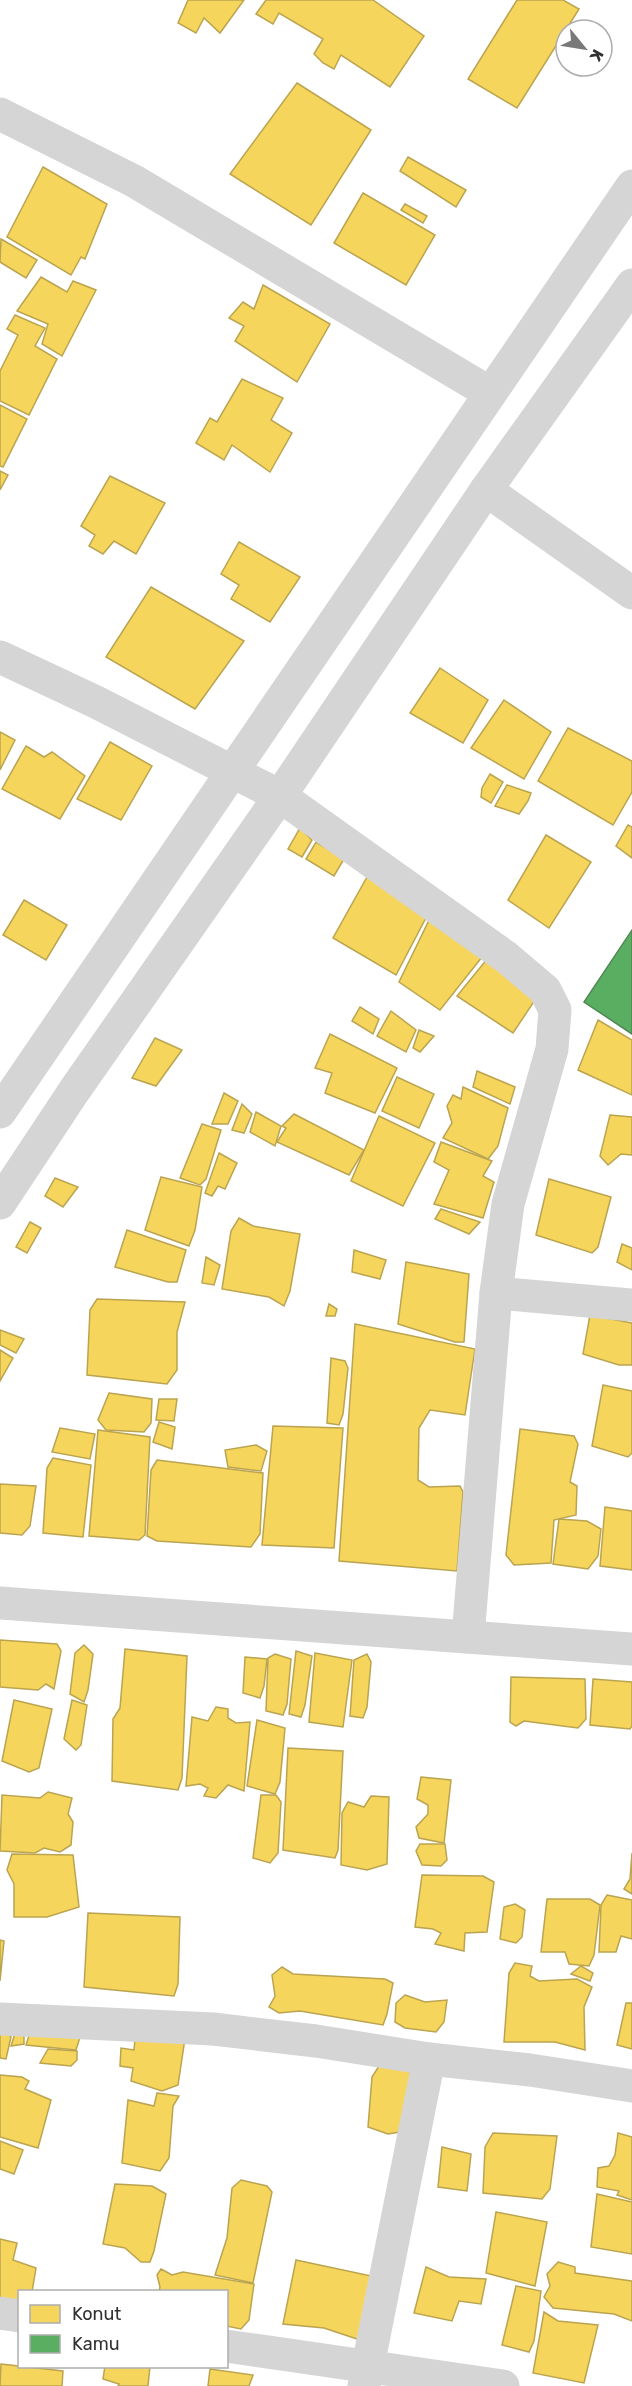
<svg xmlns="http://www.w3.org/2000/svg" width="632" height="2386" font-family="Rubik,sans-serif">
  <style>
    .homes { fill: #f6d55c; stroke: #bba44f; stroke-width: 1.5 }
    .public { fill: #5aae61; stroke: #4e8853; stroke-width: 1.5 }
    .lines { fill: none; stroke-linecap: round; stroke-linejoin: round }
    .minor { stroke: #d5d5d5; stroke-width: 33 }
  </style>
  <rect width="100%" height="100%" fill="#fff"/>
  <g class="homes">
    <path d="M188,0H244L220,33L204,18L196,33L178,23Z"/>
    <path d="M266,0H373L424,36L390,87L341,55L334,69L323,63L314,54L323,39L279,13L273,24L256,14Z"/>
    <path d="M517,0H563L579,9L517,108L468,79Z"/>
    <path d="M297,83L371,130L311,225L230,174Z"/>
    <path d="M408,157L466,190L456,207L400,171Z"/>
    <path d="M43,167L107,204L85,259L81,257L71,275L7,237Z"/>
    <path d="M363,193L435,235L406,285L334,243Z"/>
    <path d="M405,204L427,216L423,223L401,210Z"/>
    <path d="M1,239L37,260L26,278L0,262Z"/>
    <path d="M41,277L67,292L73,281L96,290L62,356L42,344L48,324L17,311Z"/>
    <path d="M263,285L330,324L297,382L235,341L244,326L229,318L243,302L254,309Z"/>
    <path d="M15,315L45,328L35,346L57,359L29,415L0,401V371L18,335L7,329Z"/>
    <path d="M242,379L283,398L271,420L292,433L270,472L232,445L224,460L196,443L210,418L217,422Z"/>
    <path d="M0,405L27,419L3,467L0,466Z"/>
    <path d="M0,471L8,475L0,490Z"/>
    <path d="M110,476L165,503L136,554L114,541L103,554L89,546L95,535L81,526Z"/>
    <path d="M239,542L300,577L270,622L231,599L239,585L221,574Z"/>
    <path d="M151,587L244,641L195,709L106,657Z"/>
    <path d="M440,668L488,700L463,743L410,713Z"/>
    <path d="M504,700L551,732L524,779L471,748Z"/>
    <path d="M568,728L632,761V792L613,825L538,781Z"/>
    <path d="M0,732L15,740L0,770Z"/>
    <path d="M110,742L152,766L121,820L77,799Z"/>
    <path d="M26,746L44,757L52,752L85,776L60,819L2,789Z"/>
    <path d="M490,774L503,782L491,803L481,797L482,788Z"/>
    <path d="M507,785L531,793L528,801L519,814L495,806Z"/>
    <path d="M628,825L632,827V858L616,846Z"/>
    <path d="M300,828L312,840L302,857L288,849Z"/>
    <path d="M546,835L591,862L549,928L508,900Z"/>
    <path d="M316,842L344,859L334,876L306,859Z"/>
    <path d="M367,877L429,912L396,975L333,938Z"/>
    <path d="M24,900L67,925L46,960L3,935Z"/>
    <path d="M432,914L490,947L440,1010L399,982Z"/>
    <path d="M492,953L543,988L513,1033L457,996Z"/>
    <path d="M360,1007L379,1019L373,1034L352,1021Z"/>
    <path d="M391,1011L416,1030L406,1052L377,1036Z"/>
    <path d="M598,1020L632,1040V1095L578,1070Z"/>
    <path d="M419,1030L434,1036L420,1052L413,1048Z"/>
    <path d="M330,1034L397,1068L375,1113L325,1093L332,1073L315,1068Z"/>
    <path d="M155,1038L182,1050L156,1086L132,1078Z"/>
    <path d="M477,1071L515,1087L510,1104L473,1087Z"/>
    <path d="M397,1077L434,1094L419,1128L382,1111Z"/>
    <path d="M463,1087L508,1108L498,1146L488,1159L443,1138L452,1123L447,1106L453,1095L461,1099Z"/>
    <path d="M224,1093L238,1101L228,1124H212Z"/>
    <path d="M242,1104L252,1114L244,1133L232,1130Z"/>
    <path d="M256,1112L281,1126L275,1146L250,1132Z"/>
    <path d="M294,1114L364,1150L349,1175L277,1142L286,1128L282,1126Z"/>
    <path d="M610,1115L632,1117V1155L621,1154L608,1165L600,1156Z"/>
    <path d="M379,1116L435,1143L403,1206L351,1181Z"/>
    <path d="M202,1124L221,1130L206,1179L200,1185L180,1178Z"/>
    <path d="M441,1142L492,1161L483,1176L494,1182L483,1218L434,1204L449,1170L434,1162Z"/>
    <path d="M219,1153L237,1163L225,1189L218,1186L212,1196L205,1193Z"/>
    <path d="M161,1177L202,1187L195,1230L189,1246L145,1230Z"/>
    <path d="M55,1178L78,1187L63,1207L45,1196Z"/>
    <path d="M549,1179L611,1197L598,1247L592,1253L536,1235Z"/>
    <path d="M441,1209L480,1222L469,1234L435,1219Z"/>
    <path d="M239,1218L253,1226L300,1234L290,1291L284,1306L269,1297L222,1289L231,1231Z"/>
    <path d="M30,1222L41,1228L27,1253L16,1247Z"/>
    <path d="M127,1230L186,1250L177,1282H168L115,1267Z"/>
    <path d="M622,1244L632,1248V1270L617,1262Z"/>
    <path d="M354,1250L386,1260L380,1279L352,1272Z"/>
    <path d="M206,1257L220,1265L214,1285L202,1283Z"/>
    <path d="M406,1262L469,1274L464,1342H455L398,1324Z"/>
    <path d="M97,1299L185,1302L177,1332V1370L167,1384L87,1375L90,1310Z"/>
    <path d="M329,1304L337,1309L335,1316H326Z"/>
    <path d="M590,1315L632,1323V1365H619L583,1354Z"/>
    <path d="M355,1324L475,1349L465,1415L430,1410L419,1428L418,1480L429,1487L460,1486L463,1492L457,1571L339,1561Z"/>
    <path d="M0,1330L24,1339L16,1353L0,1345Z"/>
    <path d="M0,1350L13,1358L0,1381Z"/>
    <path d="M331,1358L345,1361L348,1368L343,1414L339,1425L327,1423Z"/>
    <path d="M603,1385L632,1391V1453L628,1457L592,1446Z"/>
    <path d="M109,1393L152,1399L151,1423L144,1432L106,1430L98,1420Z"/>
    <path d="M159,1399H177L174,1421L156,1420Z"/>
    <path d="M159,1422L175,1427L172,1449L153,1442Z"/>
    <path d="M273,1426L343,1428L334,1548L262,1545Z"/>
    <path d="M60,1428L95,1434L90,1459L52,1452Z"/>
    <path d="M520,1429L574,1436L578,1444L570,1482L577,1486L576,1515L554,1520L551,1563L514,1565L506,1555Z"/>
    <path d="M98,1430L150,1437L145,1535L139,1540L89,1536Z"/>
    <path d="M256,1445L267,1451L261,1471L228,1467L225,1450Z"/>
    <path d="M53,1458L91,1465L83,1537L43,1533L47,1468Z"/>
    <path d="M157,1460L263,1473L260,1534L251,1547L157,1541L147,1536L151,1470Z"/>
    <path d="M0,1484L36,1486L30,1526L22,1535L0,1533Z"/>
    <path d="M605,1507L632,1511V1570L600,1566Z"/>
    <path d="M559,1519L587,1521L601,1529L598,1556L588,1569L553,1564Z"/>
    <path d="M0,1640L57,1644L61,1651L54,1689L46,1684L38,1690L0,1687Z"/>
    <path d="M84,1645L93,1654L88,1690L84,1702L70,1694L75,1653Z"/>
    <path d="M125,1649L187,1656L182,1778L178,1790L112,1781L113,1719L120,1708Z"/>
    <path d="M296,1651L312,1656L305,1705L301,1717L289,1714Z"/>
    <path d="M315,1653L352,1660L343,1727L309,1722Z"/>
    <path d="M275,1654L291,1659L287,1704L283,1715L266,1711L268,1658Z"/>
    <path d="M367,1654L371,1662L367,1707L363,1718L350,1716L354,1660Z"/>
    <path d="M245,1657L267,1659L264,1686L260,1698L243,1693Z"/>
    <path d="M511,1677L585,1679L586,1719L578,1728L524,1721L516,1726L510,1722Z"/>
    <path d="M593,1679L632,1682V1726L630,1729L590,1725Z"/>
    <path d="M14,1700L52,1709L39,1768L29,1772L2,1761Z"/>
    <path d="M72,1700L87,1705L81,1745L76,1750L64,1739Z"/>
    <path d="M216,1707L228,1709V1718L236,1723L250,1722L244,1791L228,1785L216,1798L204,1796L208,1788L200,1784L186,1786L192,1717L208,1721Z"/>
    <path d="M257,1720L285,1728L280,1782L275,1794L247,1786Z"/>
    <path d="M288,1748L343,1751L338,1850L335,1858L283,1850Z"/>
    <path d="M421,1777L451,1780L444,1843L419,1838L416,1827L428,1814V1805L417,1799Z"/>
    <path d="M48,1792L72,1798L68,1814L73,1822L71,1845L60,1852L44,1848L35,1853L0,1851L2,1795L40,1798Z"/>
    <path d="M261,1795H276L281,1802L278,1853L270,1863L253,1858Z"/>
    <path d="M371,1796L389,1797L387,1864L367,1870L341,1865L342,1813L348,1802L364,1807Z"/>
    <path d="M420,1844H445L447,1860L441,1866L422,1865L416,1851Z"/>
    <path d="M632,1853V1894L624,1889L630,1879Z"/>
    <path d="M12,1854L73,1855L79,1907L47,1917H14V1884L7,1870Z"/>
    <path d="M422,1875L483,1876L494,1882L487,1932L465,1933L464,1951L435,1944L441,1933L433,1929L415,1927Z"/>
    <path d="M607,1895L632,1900V1939L621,1936L616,1952H599L601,1905Z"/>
    <path d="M547,1899H590L600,1905L594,1955L589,1966L569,1964L565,1952H541Z"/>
    <path d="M515,1904L525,1910L522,1937L516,1943L500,1939L504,1907Z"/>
    <path d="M88,1913L180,1917L178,1984L174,1996L84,1987Z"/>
    <path d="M0,1940L4,1941L0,1981Z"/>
    <path d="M515,1963L532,1966L530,1976L539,1981L577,1979L592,1987L584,2007L585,2050L555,2042H504L509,1973Z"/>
    <path d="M581,1966L593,1973L590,1981L571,1974Z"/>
    <path d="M282,1967L293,1974L385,1979L393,1983L387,2014L383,2025L300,2011L279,2013L269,2007L275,1996L272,1975Z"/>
    <path d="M405,1995L425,2002L447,2000L444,2022L436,2032L405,2028L395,2022L396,2003Z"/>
    <path d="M626,2003H632V2049L617,2045Z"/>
    <path d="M3,2028L11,2037L6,2059L0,2058V2031Z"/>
    <path d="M31,2029L81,2034L76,2050L26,2045Z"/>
    <path d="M16,2030L24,2031V2044L11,2046Z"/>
    <path d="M186,2032L178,2085L162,2091L131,2081L133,2068L120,2066L121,2048L134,2050L135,2039Z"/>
    <path d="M48,2049L77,2051V2060L71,2066L40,2063Z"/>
    <path d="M381,2063L417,2074L406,2131L388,2134L368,2127L372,2077Z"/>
    <path d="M0,2075L22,2077L29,2081L25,2089L51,2100L38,2148L0,2137Z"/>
    <path d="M157,2093L179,2096L173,2106L169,2158L160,2171L122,2163L128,2100L154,2106Z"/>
    <path d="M493,2133L557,2136L550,2189L542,2199L483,2193L485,2147Z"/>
    <path d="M618,2133L632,2137V2200L617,2195L619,2191L597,2187L598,2168L609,2166L615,2155Z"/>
    <path d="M0,2141L23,2150L14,2174L0,2169Z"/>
    <path d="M442,2147L471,2154L467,2191L438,2187Z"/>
    <path d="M241,2180L267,2186L272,2192L253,2283L215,2275L227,2238L232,2188Z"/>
    <path d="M115,2184L152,2186L166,2194L154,2251L150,2262H141L125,2248L103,2244Z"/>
    <path d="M597,2194L632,2202V2254L591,2247Z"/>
    <path d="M496,2212L547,2222L535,2286L486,2273Z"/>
    <path d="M0,2239L17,2243L13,2260L36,2268L32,2292H20V2304L0,2300Z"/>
    <path d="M296,2260L376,2277L360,2340L324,2328L283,2324Z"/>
    <path d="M558,2262L575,2267V2273L632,2281V2321L614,2314L553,2308L544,2297L550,2286L547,2274Z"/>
    <path d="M426,2267L449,2277L486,2279L481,2304L459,2301L452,2321L414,2313Z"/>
    <path d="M161,2269L172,2275L183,2272L254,2284L249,2320L241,2329L226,2326V2292H159L160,2287L157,2275Z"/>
    <path d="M516,2286L541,2291L534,2341L529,2352L502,2345Z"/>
    <path d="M544,2312L558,2321L598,2325L584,2383L533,2373Z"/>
    <path d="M1,2364L63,2371L62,2386H0Z"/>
    <path d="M105,2366H150L148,2386H118L119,2384L103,2379Z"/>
    <path d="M210,2369L253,2375L249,2386H208Z"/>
  </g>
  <path class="public" d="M632,930V1034L584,1002Z"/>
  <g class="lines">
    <g class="minor">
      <path d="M0,114L134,181L490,393"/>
      <path d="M486,490L632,593"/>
      <path d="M0,657L96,702L280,796L506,957L545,990L555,1010L552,1049L508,1204L496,1293L468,1637"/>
      <path d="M0,1112L632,186"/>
      <path d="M0,1203L74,1091L280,796L486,490L632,285"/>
      <path d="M496,1293L632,1305"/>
      <path d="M0,1603L632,1649"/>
      <path d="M0,2019L213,2029L316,2041L429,2059L530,2070L632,2086"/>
      <path d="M0,2313L20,2316"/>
      <path d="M226,2346L503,2386"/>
      <path d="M364,2386L429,2059"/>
    </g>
  </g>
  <rect x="18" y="2290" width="210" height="78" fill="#ffffff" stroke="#adadad" stroke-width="1.5"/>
  <rect x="30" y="2305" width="30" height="18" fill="#f6d55c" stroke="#adadad" stroke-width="1.5"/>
  <text x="72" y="2320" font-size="18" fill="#313131">Konut</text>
  <rect x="30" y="2335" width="30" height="18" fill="#5aae61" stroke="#adadad" stroke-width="1.5"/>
  <text x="72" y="2350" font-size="18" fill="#313131">Kamu</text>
  <g transform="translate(584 48) rotate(120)"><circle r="28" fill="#ffffff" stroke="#adadad" stroke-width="1.5"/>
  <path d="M0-4.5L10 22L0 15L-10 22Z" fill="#797979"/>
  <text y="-9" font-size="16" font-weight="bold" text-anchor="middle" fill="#313131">K</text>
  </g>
</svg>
